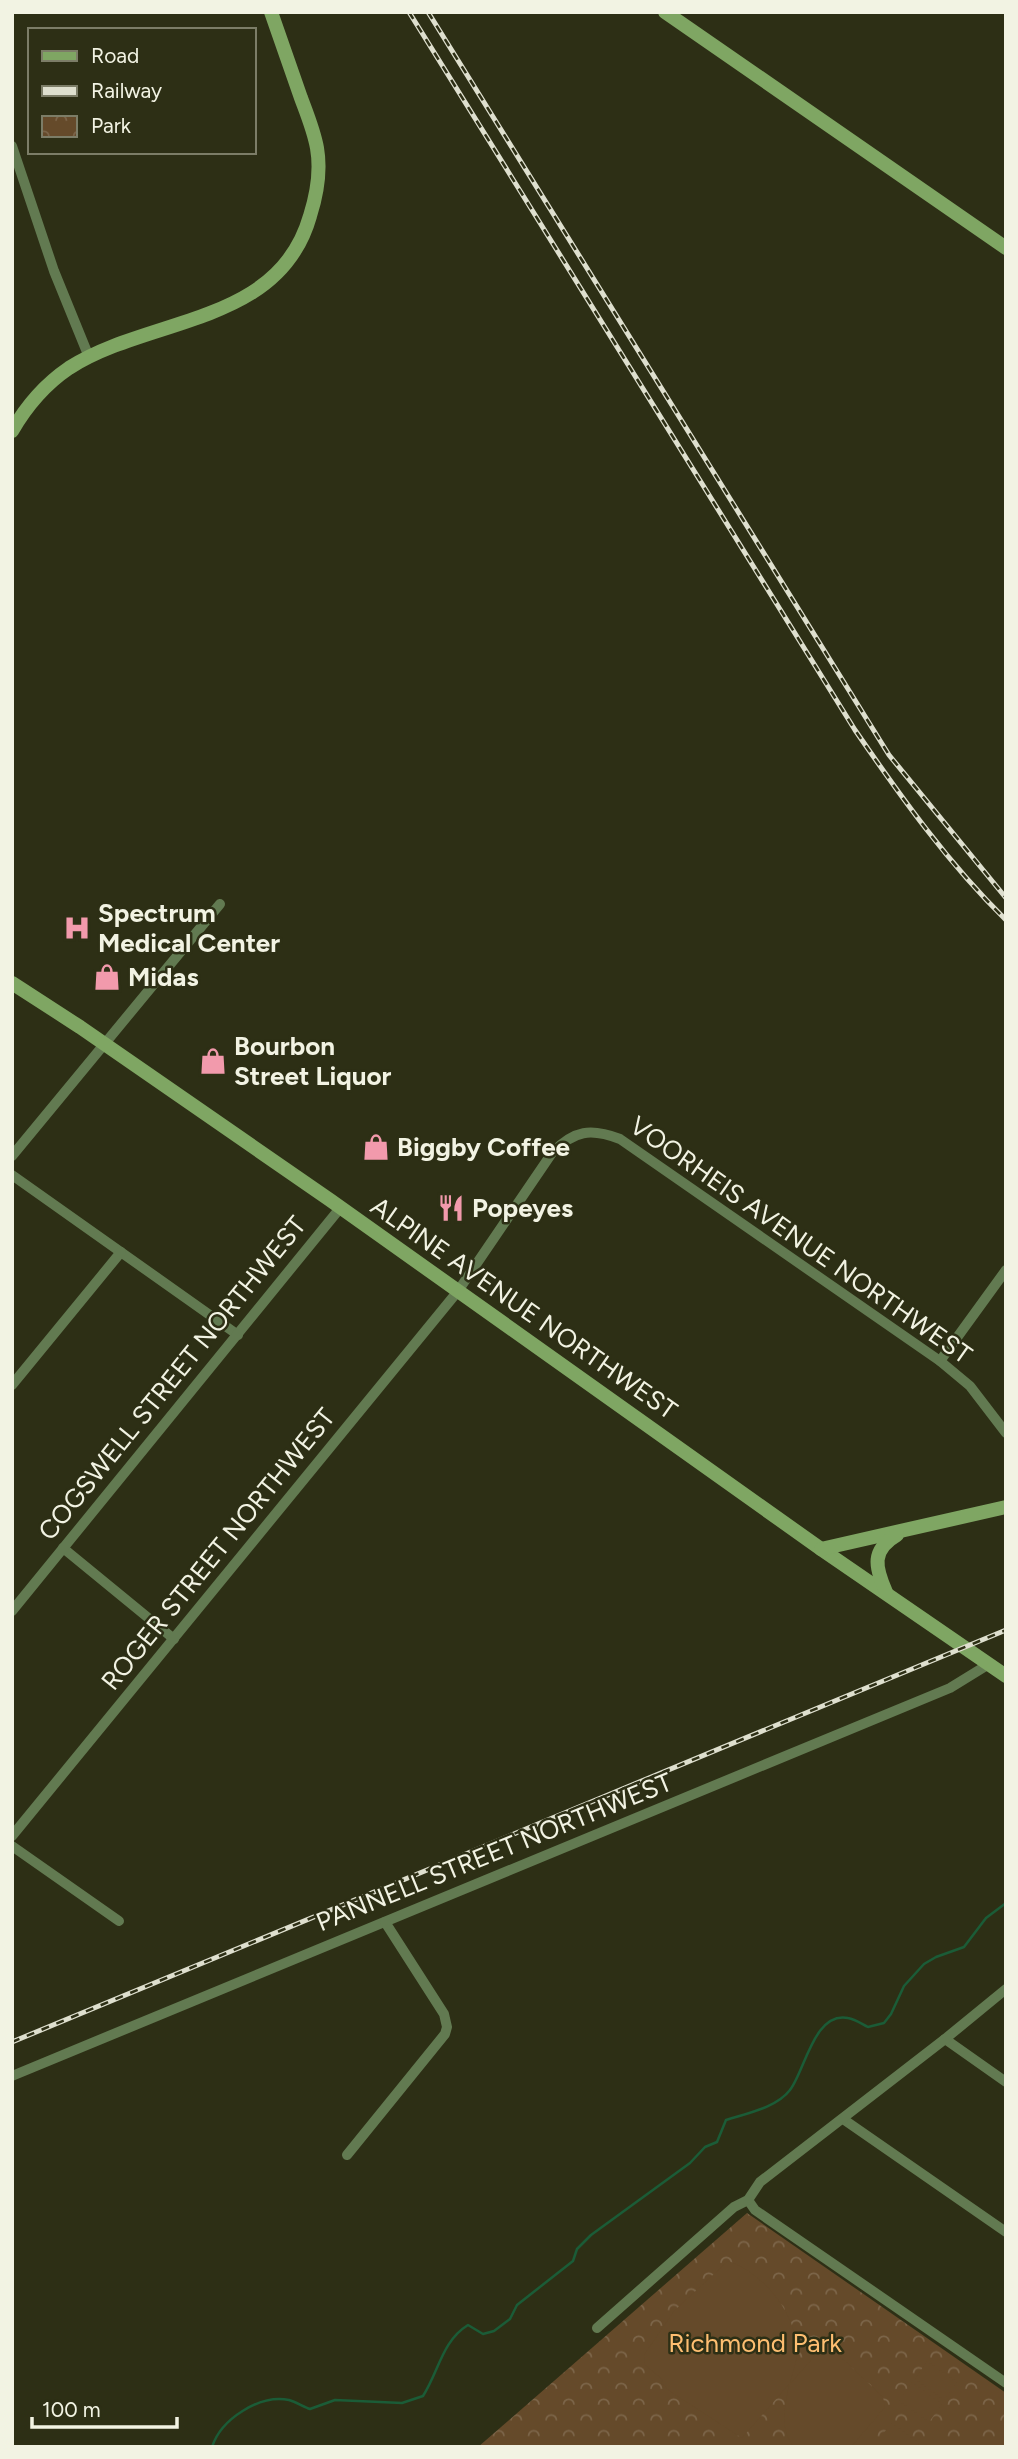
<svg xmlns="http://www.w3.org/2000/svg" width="1018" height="2459" font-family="Figtree,sans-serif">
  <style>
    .park { fill: url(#park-crowns) }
    .garden { fill: #654a2a }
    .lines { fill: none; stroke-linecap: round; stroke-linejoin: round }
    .stream { stroke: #1b5c37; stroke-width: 2.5 }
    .street { stroke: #627a51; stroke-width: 10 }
    .secondary { stroke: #7fa663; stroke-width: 14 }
    .rail-casing { stroke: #dedfce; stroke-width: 5 }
    .rail { stroke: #2d2f15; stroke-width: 2.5; stroke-dasharray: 8; stroke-linecap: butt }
    .labels { text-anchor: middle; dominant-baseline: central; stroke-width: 5; stroke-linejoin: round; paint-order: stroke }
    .poi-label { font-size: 26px; font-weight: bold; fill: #f2f3e3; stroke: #2d2f15; text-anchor: start }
    .street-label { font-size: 26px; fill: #f2f3e3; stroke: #2d2f15 }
    .park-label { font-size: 26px; fill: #febe71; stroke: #2d2f15 }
  </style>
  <defs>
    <pattern id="park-crowns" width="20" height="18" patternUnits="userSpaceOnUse" patternTransform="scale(1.75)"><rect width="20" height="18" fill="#654a2a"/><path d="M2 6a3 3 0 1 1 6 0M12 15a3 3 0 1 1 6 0" fill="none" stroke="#7c6549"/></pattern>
  </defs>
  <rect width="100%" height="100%" fill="#2d2f15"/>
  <path class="park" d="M747,2213L1006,2393V2447H478Z"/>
  <g class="garden">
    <path d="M728,2261C762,2273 793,2309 797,2346C799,2357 792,2373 790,2384L826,2343L883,2397L885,2407L851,2447H794C778,2429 786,2404 789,2384L742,2438L671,2392L661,2383L663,2380L645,2365L644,2355L674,2311Z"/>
    <path d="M927,2361L957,2382L944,2400L915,2379Z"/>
    <path d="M912,2382L942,2404L929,2422L899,2401Z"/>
    <path d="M892,2423L919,2443L917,2447H897L882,2435Z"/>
  </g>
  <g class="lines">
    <path class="stream" d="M212,2447C221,2419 260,2394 289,2400C296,2402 304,2407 310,2409L335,2400L402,2403L423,2396C439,2371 442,2341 468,2325L483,2334L494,2331L510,2319L517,2305L573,2261L577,2249L591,2235L690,2163L705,2147L717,2142L726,2120C747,2113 776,2108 790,2090C805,2071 814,2011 848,2018C855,2019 862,2024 868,2027L884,2023L891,2014L904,1986L924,1964L936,1957L964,1947L986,1918L1006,1903"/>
    <g class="street">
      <path d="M12,146L54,271L89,357"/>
      <path d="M12,1156L220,904"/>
      <path d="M12,1175L238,1335"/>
      <path d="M940,1361L1006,1270"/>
      <path d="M12,1385L121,1252"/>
      <path d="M63,1548L174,1639"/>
      <path d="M12,1611L341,1207"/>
      <path d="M12,1836L458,1291L552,1153C574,1130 591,1128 620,1139L940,1361L970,1386L1006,1433"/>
      <path d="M12,1846L119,1921"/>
      <path d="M945,2039L1006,2082"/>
      <path d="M12,2076L950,1688L989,1664"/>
      <path d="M843,2119L1006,2232"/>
      <path d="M347,2155L445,2034L447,2027L444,2014L385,1922"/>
      <path d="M748,2200L755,2210L1006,2383"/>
      <path d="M597,2328L734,2207L748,2200L760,2182L945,2039L1006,1989"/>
    </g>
    <g class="secondary">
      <path d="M665,12L1006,248"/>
      <path d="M12,431C27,405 44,385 69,368C150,316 279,326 310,216C317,194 321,171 317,148C314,131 307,114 301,98C291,69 281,41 271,12"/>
      <path d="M12,983L80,1027L330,1200L821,1549L1006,1676"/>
      <path d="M821,1549L1006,1507"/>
      <path d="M886,1592C875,1567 871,1550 897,1535"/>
    </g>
    <defs>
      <g id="rail">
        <path d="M409,12L855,730C901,797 948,863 1006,920"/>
        <path d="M428,12L889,755L1006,898"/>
        <path d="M12,2042L1006,1630"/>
      </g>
    </defs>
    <use href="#rail" class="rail-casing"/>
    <use href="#rail" class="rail"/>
  </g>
  <defs>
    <symbol id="hospital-bare" viewBox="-9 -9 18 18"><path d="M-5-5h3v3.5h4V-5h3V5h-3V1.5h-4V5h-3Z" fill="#f29aac" stroke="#2d2f15" stroke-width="2.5" paint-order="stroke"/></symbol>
    <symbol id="shop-bare" viewBox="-9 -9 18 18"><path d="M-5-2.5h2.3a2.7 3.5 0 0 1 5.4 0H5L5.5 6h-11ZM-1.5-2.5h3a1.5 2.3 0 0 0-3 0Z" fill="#f29aac" stroke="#2d2f15" stroke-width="2.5" paint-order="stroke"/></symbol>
    <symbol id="restaurant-bare" viewBox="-9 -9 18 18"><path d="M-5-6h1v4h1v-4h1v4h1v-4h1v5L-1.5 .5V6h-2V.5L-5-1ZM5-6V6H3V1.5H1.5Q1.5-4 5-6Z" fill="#f29aac" stroke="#2d2f15" stroke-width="2.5" paint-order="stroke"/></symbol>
  </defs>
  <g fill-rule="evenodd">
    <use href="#hospital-bare" x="58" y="909" width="38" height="38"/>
    <use href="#shop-bare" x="88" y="958" width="38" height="38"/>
    <use href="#shop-bare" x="194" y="1042" width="38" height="38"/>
    <use href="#shop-bare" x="357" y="1128" width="38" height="38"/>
    <use href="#restaurant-bare" x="432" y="1189" width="38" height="38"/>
  </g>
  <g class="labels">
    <g class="poi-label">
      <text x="98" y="913">Spectrum<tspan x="98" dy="30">Medical Center</tspan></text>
      <text x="128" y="977">Midas</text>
      <text x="234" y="1046">Bourbon<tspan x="234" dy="30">Street Liquor</tspan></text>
      <text x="397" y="1147">Biggby Coffee</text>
      <text x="472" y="1208">Popeyes</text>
    </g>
    <g class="street-label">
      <text transform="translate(801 1240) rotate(35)">VOORHEIS AVENUE NORTHWEST</text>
      <text transform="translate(524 1308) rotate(35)">ALPINE AVENUE NORTHWEST</text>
      <text transform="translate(172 1378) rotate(-51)">COGSWELL STREET NORTHWEST</text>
      <text transform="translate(218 1549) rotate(-51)">ROGER STREET NORTHWEST</text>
      <text transform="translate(494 1852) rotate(-22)">PANNELL STREET NORTHWEST</text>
    </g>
    <g class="park-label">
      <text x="755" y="2343">Richmond Park</text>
    </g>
  </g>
  <rect width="1018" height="2459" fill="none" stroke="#f2f3e3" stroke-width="28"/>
  <rect x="28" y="28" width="228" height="126" fill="#2d2f15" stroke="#7c7d67" stroke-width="2"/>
  <rect x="42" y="51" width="35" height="10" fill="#7fa663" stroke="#7c7d67" stroke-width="2"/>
  <text x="91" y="63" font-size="21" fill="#f2f3e3">Road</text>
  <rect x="42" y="86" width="35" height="10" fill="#dedfce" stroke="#7c7d67" stroke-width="2"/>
  <text x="91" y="98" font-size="21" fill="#f2f3e3">Railway</text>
  <rect x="42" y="116" width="35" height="21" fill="url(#park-crowns)" stroke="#7c7d67" stroke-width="2"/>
  <text x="91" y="133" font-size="21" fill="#f2f3e3">Park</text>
  <path d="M32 2417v10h145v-10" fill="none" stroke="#f2f3e3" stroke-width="3.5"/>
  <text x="42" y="2417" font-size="21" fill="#f2f3e3" stroke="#2d2f15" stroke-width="5" paint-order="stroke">100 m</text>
</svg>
